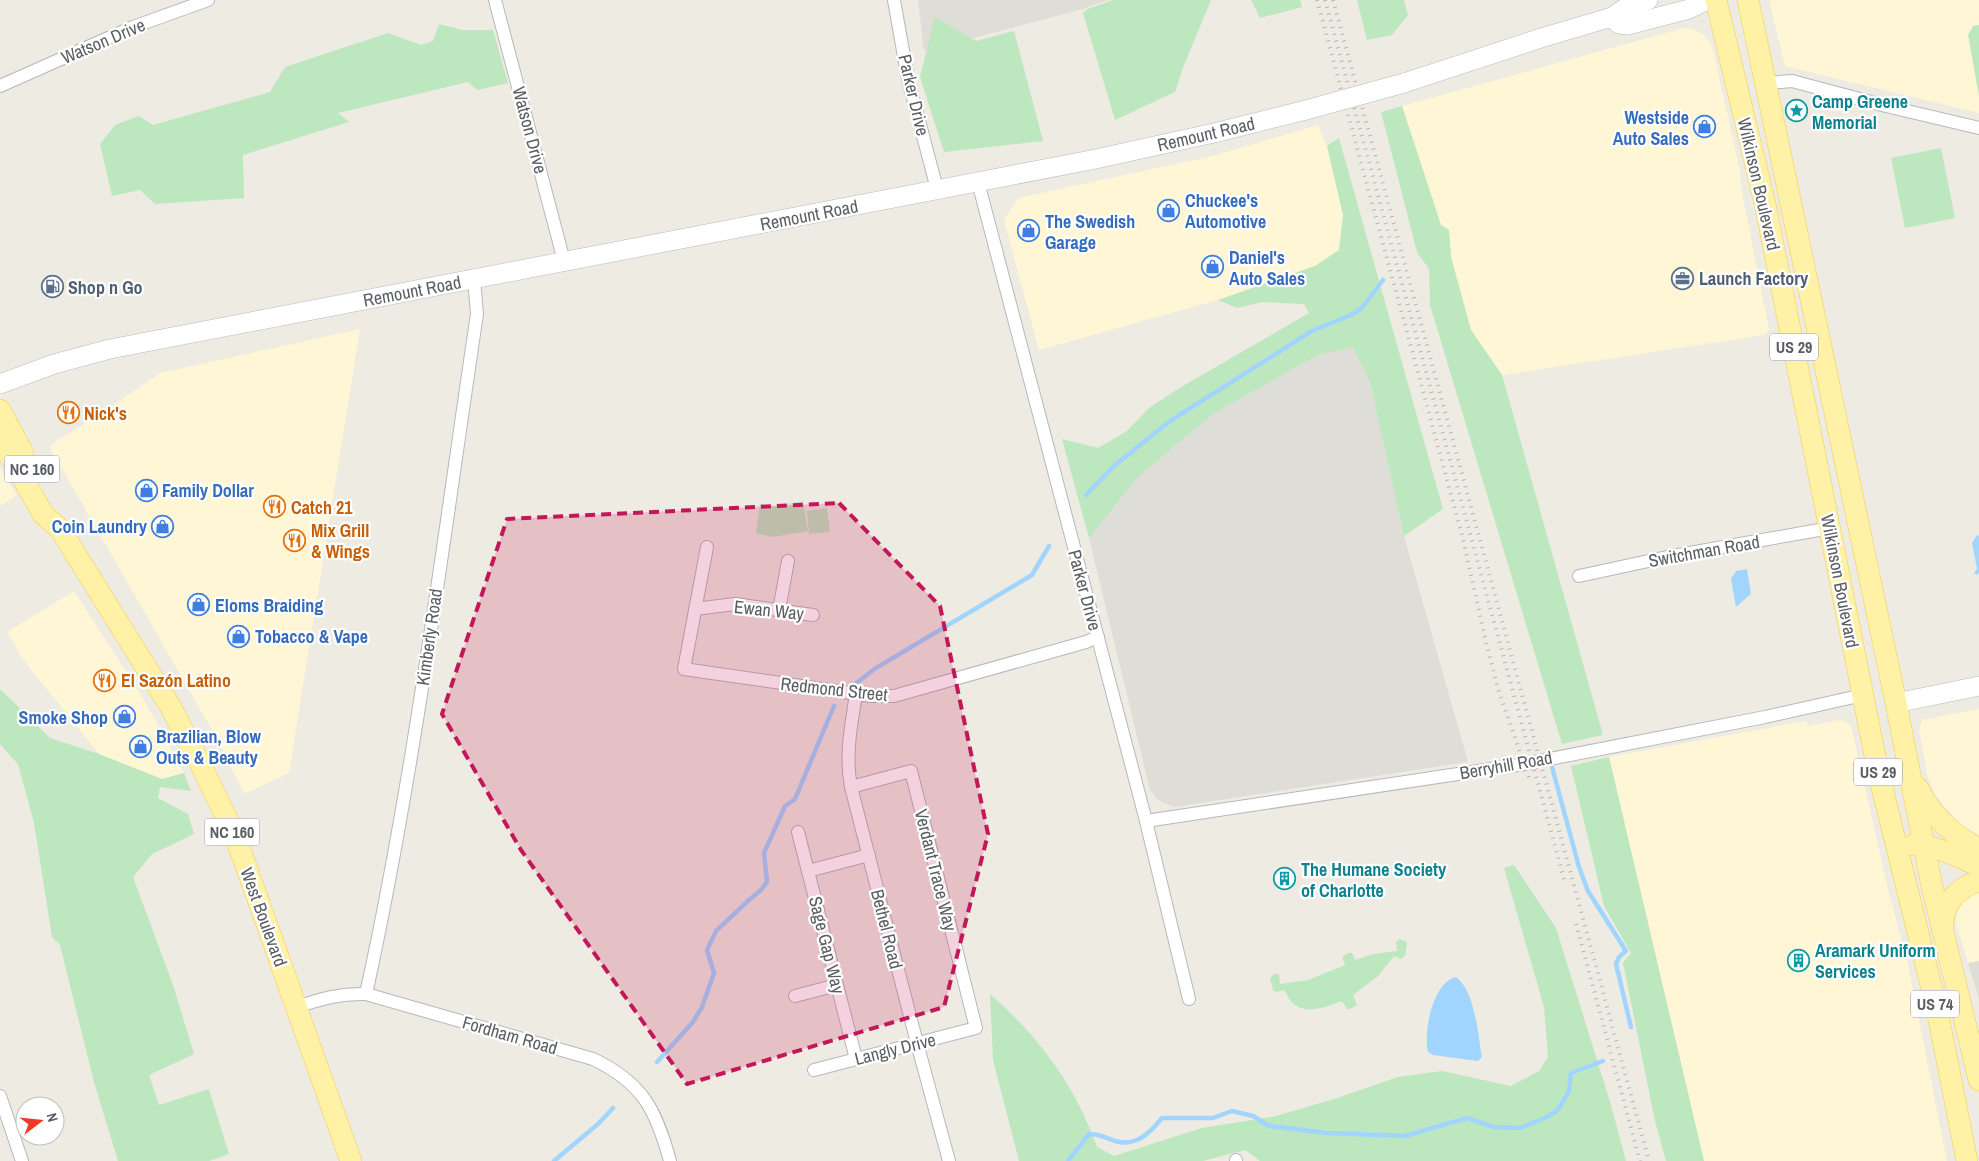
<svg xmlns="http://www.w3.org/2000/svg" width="1979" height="1161" font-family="'Archivo Narrow',sans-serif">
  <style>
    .commercial { fill: #fff6d6 }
    .industrial { fill: #deddd7 }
    .green { fill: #bde7be }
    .water { fill: #a1d5ff }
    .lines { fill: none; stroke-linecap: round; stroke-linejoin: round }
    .stream { stroke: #a1d5ff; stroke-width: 4.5 }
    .street-casing { stroke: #b5b8bd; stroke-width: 14 }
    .secondary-casing { stroke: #b6b9bf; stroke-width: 20 }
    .primary-casing { stroke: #f6cb53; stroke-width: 22 }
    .street { stroke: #fff; stroke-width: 12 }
    .secondary { stroke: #fff; stroke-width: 19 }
    .primary { stroke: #fff2a6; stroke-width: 21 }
    .rail { stroke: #b3b4b4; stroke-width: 4; stroke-dasharray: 1 6; stroke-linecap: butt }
    .secondary-bridge-casing { stroke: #b6b9bf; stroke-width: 20; stroke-linecap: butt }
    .secondary-bridge { stroke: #fff; stroke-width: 19 }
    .marked { fill: #c2185b; fill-opacity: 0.2; stroke: #c2185b; stroke-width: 4; stroke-dasharray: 10 6; stroke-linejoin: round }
    .labels { text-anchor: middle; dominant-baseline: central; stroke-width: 4.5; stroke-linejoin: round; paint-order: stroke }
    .shield { fill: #fff; stroke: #8c8e92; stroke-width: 1 }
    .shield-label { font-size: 16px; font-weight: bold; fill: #5a5e63 }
    .street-label { font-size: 18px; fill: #5a5e63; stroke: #fff }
    .culture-label { font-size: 18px; font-weight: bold; fill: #0d838f; stroke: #fff; text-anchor: start }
    .shop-label { font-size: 18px; font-weight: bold; fill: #366cbe; stroke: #fff; text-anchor: start }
    .service-label { font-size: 18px; font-weight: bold; fill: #4e5e75; stroke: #fff; text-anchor: start }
    .food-label { font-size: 18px; font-weight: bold; fill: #c56008; stroke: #fff; text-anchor: start }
  </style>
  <rect width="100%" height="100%" fill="#eeebe2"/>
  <g class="commercial">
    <path d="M1769,0H1979V25L1969,35L1979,96V113L1785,66Z"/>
    <path d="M1684,28L1694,30L1703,34L1712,45L1741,176L1740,182L1769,330L1764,335L1502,375L1471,330L1451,257L1449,230L1441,225L1402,106Z"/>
    <path d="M1318,125L1327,146L1343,215L1339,250L1315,266L1218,300L1039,350L1004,220L1018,198L1213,156Z"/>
    <path d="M360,329L289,773L244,794L219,742L49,446L112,406L160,373Z"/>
    <path d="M0,468L16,493V496L0,506Z"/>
    <path d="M74,591L142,696L184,773L162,779L99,754L24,661L7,632Z"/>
    <path d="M1979,709V836L1958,822L1935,795L1928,777L1919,731L1922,720Z"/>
    <path d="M1839,720L1844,721L1851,726L1889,893L1908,965L1947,1161H1704L1609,757L1806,721L1808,726Z"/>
    <path d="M1979,893V961L1968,963L1956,923V913L1960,904L1971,895Z"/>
  </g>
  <g class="industrial">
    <path d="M918,0H1108L1079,10L924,51Z"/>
    <path d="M1353,347L1370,382L1404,536L1468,762L1174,807L1158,800L1150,790L1089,538L1138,477L1213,414L1318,355Z"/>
    <path d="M1979,961V999L1968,963Z"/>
  </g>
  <g class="green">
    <path d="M1113,0H1211L1184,65L1175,92L1115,120L1083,13L1088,9Z"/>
    <path d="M1251,0H1300L1302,7L1260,18Z"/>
    <path d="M1357,0H1404L1408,15L1392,35L1367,40Z"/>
    <path d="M935,17L976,41L1014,31L1043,141L944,152L920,77Z"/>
    <path d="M439,24L463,30H493L508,83L477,90L468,82L338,113L349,122L243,155L244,198L155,204L140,190L112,196L100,144L115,125L139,116L153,125L270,92L285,67L388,33L421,45L433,41Z"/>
    <path d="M1979,25V96L1968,35L1973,26Z"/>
    <path d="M1402,106L1441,225L1449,230L1451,257L1471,330L1502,375L1603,735L1562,744L1430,305L1429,269L1417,252L1381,112Z"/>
    <path d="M1339,138L1443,509L1404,536L1370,382L1353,347L1318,355L1213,414L1138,477L1089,538L1062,439L1098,448L1127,431L1149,408L1176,390L1309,313L1304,304L1262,302L1237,308L1218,300L1315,266L1339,250L1343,215L1327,146Z"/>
    <path d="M1941,148L1955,218L1905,228L1891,158Z"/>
    <path d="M803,501L808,531L773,537L756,533L760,504L777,506Z"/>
    <path d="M827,508L830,532L809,534L807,511Z"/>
    <path d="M0,689L50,738L99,754L162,779L184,773L191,791L160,787L158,798L188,814L194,834L152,854L133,877L173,985L194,1054L149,1075L159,1105L209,1089L229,1154L209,1161H118L94,1082L60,945L52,937L34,823L18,764L0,744Z"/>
    <path d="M1609,757L1704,1161H1666L1655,1121L1623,963L1631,953L1604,906L1571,766Z"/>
    <path d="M1514,865L1556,928L1611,1105L1626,1161H1260L1245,1150L1203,1161H1019L993,1060L990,994C1039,1037 1075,1085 1097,1147L1114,1156L1202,1128L1276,1116L1334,1099L1398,1077L1442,1071L1511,1086L1539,1071L1548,1057L1544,1007L1504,868Z"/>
    <path d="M1400,939L1407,942L1405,956L1401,959L1394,956L1378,976L1353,995L1357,1005L1350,1009H1347L1342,1001C1328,1006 1306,1016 1293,1003C1289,1000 1287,994 1284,990L1276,992L1273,990L1270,978L1275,974H1279L1280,984L1308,980L1345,965L1342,957L1348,953H1352L1355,960L1373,954L1397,951L1396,942Z"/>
  </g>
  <g class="water">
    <path d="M1977,535L1979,536V573L1977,575L1974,573L1977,569L1972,543Z"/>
    <path d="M1747,569L1751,594L1736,607L1731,579L1736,571Z"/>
    <path d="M1456,977C1475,991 1478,1035 1482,1057L1478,1061L1433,1055L1428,1052C1423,1032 1433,982 1456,977Z"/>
  </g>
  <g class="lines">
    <g class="stream">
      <path d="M1086,495L1114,466L1170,421L1312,331L1351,315L1362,308L1383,280"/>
      <path d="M855,684L876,668L1032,575L1049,546"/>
      <path d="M1552,767L1579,867L1588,891L1626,951L1619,957L1616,964L1631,1027"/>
      <path d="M657,1062L693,1022L702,1007L714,973L707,950L716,931L749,900L761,890L767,882L764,853L785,806L795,799L834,706"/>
      <path d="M554,1161L598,1124L613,1108"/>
      <path d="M1068,1161L1089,1134C1101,1134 1105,1138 1115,1141C1136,1147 1150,1133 1162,1118H1213L1232,1111L1253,1116L1269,1126L1327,1133L1405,1136L1467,1118L1494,1127L1520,1128L1547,1117L1558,1110L1569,1091L1571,1073L1603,1061"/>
    </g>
    <defs>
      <g id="street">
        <path d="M495,0L564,261"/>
        <path d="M894,0L908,79L937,189"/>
        <path d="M1767,83L1792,81L1886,106L1979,128"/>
        <path d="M0,86L133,27L208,0"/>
        <path d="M978,182L1145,817L1189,999"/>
        <path d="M707,547L684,669L871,696H894L1086,642L1098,637"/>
        <path d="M1579,576L1667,557L1830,528"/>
        <path d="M695,609L735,604L813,615"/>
        <path d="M779,610L788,561"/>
        <path d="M856,694C851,726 845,755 851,787L917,1043L949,1161"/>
        <path d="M1146,821L1524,764L1765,717L1863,695"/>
        <path d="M798,832L856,1059"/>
        <path d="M808,871L869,855"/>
        <path d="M366,994C415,770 443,541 477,314L474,279"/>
        <path d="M795,996L837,985"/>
        <path d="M297,1007C320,999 341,993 366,994L593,1059C643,1083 656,1110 670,1161"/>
        <path d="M814,1070L976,1028L911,771L851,787"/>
        <path d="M0,1096L22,1161"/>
        <path d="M1236,1160V1161"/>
      </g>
      <g id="secondary">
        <path d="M1612,17L1619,24L1628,25L1689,9L1707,0"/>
        <path d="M1404,83L1541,38L1612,17L1625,8L1648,0"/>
        <path d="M0,384L54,364L110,349L1091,160L1214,133L1306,110"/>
        <path d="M1896,703L1979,686"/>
      </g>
      <g id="primary">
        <path d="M1716,0L1765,204L1878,771L1937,1010L1967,1161"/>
        <path d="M1748,0L1896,703L1931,882L1979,1080"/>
        <path d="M0,410L23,453"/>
        <path d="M0,439L43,514L60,529L170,706L199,761L227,819L241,852L351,1161"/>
        <path d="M1918,788C1931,816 1952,834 1979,849"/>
        <path d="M1913,845C1936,845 1958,857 1979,866"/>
        <path d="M1943,927C1942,904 1958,887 1979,881"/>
      </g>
    </defs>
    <use href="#street" class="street-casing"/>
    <use href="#secondary" class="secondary-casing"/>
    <use href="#primary" class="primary-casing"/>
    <use href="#street" class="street"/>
    <use href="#secondary" class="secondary"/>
    <use href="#primary" class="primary"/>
    <g class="rail">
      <path d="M1317,0L1462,535L1486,642L1498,689L1530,781"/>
      <path d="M1325,0L1565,883"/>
      <path d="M1333,0L1649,1161"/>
      <path d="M1576,924L1640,1161"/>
    </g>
    <defs>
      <path id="secondary-bridge" d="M1306,110L1404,83"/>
    </defs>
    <use href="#secondary-bridge" class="secondary-bridge-casing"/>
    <use href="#secondary-bridge" class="secondary-bridge"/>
  </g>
  <path class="marked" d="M839,503L940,606L988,834L944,1007L687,1084L521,850L442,714L507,519Z"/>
  <defs>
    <symbol id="sight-ring" viewBox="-11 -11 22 22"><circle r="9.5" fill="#fff" stroke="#0f9aa8" stroke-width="1.5"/><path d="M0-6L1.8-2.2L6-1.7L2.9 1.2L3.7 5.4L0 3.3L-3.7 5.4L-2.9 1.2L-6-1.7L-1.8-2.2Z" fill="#0f9aa8"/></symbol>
    <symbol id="shop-ring" viewBox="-11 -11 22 22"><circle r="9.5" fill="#fff" stroke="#3f7fe0" stroke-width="1.5"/><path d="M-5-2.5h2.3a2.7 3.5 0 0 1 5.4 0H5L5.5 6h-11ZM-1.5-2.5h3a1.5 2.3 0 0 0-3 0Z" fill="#3f7fe0"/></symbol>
    <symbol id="office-ring" viewBox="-11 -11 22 22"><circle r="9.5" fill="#fff" stroke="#5c6f8a" stroke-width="1.5"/><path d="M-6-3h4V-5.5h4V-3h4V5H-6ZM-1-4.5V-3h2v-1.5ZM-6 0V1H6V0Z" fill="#5c6f8a"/></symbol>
    <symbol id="fuel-ring" viewBox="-11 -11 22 22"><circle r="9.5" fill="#fff" stroke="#5c6f8a" stroke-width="1.5"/><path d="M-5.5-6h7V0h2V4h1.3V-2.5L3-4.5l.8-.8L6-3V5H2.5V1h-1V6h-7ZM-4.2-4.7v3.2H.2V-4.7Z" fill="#5c6f8a"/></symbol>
    <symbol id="restaurant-ring" viewBox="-11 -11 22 22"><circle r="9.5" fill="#fff" stroke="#e8710a" stroke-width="1.5"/><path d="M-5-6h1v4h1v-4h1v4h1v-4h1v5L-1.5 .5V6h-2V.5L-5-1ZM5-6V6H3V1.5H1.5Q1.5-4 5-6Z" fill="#e8710a"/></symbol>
    <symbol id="building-ring" viewBox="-11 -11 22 22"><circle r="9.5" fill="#fff" stroke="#0f9aa8" stroke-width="1.5"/><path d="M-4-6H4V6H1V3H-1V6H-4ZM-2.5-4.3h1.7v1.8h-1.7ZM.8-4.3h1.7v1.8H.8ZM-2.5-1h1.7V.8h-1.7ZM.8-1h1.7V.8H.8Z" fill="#0f9aa8"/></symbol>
  </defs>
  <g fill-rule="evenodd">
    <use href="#sight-ring" x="1784" y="98" width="25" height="25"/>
    <use href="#shop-ring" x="1692" y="114" width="25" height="25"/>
    <use href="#shop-ring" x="1156" y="198" width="25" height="25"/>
    <use href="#shop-ring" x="1016" y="218" width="25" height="25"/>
    <use href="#shop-ring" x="1200" y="254" width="25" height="25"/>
    <use href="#office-ring" x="1670" y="266" width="25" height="25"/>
    <use href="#fuel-ring" x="40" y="274" width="25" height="25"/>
    <use href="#restaurant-ring" x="56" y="400" width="25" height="25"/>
    <use href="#shop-ring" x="134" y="478" width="25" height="25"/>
    <use href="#restaurant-ring" x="262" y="494" width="25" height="25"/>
    <use href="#shop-ring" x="150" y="514" width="25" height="25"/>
    <use href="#restaurant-ring" x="282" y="528" width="25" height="25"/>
    <use href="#shop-ring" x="186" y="592" width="25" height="25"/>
    <use href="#shop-ring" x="226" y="624" width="25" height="25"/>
    <use href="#restaurant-ring" x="92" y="668" width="25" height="25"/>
    <use href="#shop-ring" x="112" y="704" width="25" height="25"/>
    <use href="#shop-ring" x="128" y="734" width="25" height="25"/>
    <use href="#building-ring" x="1272" y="866" width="25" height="25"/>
    <use href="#building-ring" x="1786" y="948" width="25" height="25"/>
  </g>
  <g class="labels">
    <g class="shield">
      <rect x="1770" y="333.5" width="48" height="27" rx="4"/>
      <rect x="4.5" y="455.5" width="55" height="27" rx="4"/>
      <rect x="1854" y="758.5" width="48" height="27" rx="4"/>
      <rect x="204.5" y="818.5" width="55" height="27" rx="4"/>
      <rect x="1911" y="990.5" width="48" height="27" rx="4"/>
    </g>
    <g class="shield-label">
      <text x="1794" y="347">US 29</text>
      <text x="32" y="469">NC 160</text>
      <text x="1878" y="772">US 29</text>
      <text x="232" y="832">NC 160</text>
      <text x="1935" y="1004">US 74</text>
    </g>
    <g class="street-label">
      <text transform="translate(103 41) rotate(-23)">Watson Drive</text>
      <text transform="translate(914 95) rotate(77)">Parker Drive</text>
      <text transform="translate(530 130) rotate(75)">Watson Drive</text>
      <text transform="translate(1206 134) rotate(-13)">Remount Road</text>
      <text transform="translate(1759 184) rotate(77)">Wilkinson Boulevard</text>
      <text transform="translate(809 215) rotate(-11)">Remount Road</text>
      <text transform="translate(412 291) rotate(-11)">Remount Road</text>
      <text transform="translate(1704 551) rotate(-10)">Switchman Road</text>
      <text transform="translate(1840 581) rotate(79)">Wilkinson Boulevard</text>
      <text transform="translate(1085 590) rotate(75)">Parker Drive</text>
      <text transform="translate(769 610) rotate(6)">Ewan Way</text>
      <text transform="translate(429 637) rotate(-82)">Kimberly Road</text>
      <text transform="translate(834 689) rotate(6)">Redmond Street</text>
      <text transform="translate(1506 765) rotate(-10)">Berryhill Road</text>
      <text transform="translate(936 870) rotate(76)">Verdant Trace Way</text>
      <text transform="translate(264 917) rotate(70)">West Boulevard</text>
      <text transform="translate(887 929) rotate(76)">Bethel Road</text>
      <text transform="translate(827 945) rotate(76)">Sage Gap Way</text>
      <text transform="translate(510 1035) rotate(16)">Fordham Road</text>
      <text transform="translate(895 1049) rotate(-14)">Langly Drive</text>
    </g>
    <g class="culture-label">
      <text x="1812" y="101">Camp Greene<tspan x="1812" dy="21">Memorial</tspan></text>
      <text x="1301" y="869">The Humane Society<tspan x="1301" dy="21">of Charlotte</tspan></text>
      <text x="1815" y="950">Aramark Uniform<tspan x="1815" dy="21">Services</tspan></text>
    </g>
    <g class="shop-label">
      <text x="1689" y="117" text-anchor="end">Westside<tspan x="1689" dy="21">Auto Sales</tspan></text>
      <text x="1185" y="200">Chuckee's<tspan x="1185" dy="21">Automotive</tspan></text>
      <text x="1045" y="221">The Swedish<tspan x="1045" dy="21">Garage</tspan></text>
      <text x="1229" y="257">Daniel's<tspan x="1229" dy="21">Auto Sales</tspan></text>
      <text x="162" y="490">Family Dollar</text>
      <text x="147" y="526" text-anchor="end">Coin Laundry</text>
      <text x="215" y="605">Eloms Braiding</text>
      <text x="255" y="636">Tobacco &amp; Vape</text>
      <text x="108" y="717" text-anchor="end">Smoke Shop</text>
      <text x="156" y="736">Brazilian, Blow<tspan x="156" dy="21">Outs &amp; Beauty</tspan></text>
    </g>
    <g class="service-label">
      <text x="1699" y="278">Launch Factory</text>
      <text x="68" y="287">Shop n Go</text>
    </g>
    <g class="food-label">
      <text x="84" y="413">Nick's</text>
      <text x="291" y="507">Catch 21</text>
      <text x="311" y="530">Mix Grill<tspan x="311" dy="21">&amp; Wings</tspan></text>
      <text x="121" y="680">El Sazón Latino</text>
    </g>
  </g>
  <g transform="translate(40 1121) rotate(74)"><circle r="24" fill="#ffffff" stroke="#bdbfc1"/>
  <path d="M0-4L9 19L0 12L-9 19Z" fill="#ef3a27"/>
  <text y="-8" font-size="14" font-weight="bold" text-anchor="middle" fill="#5a5e63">N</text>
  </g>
</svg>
